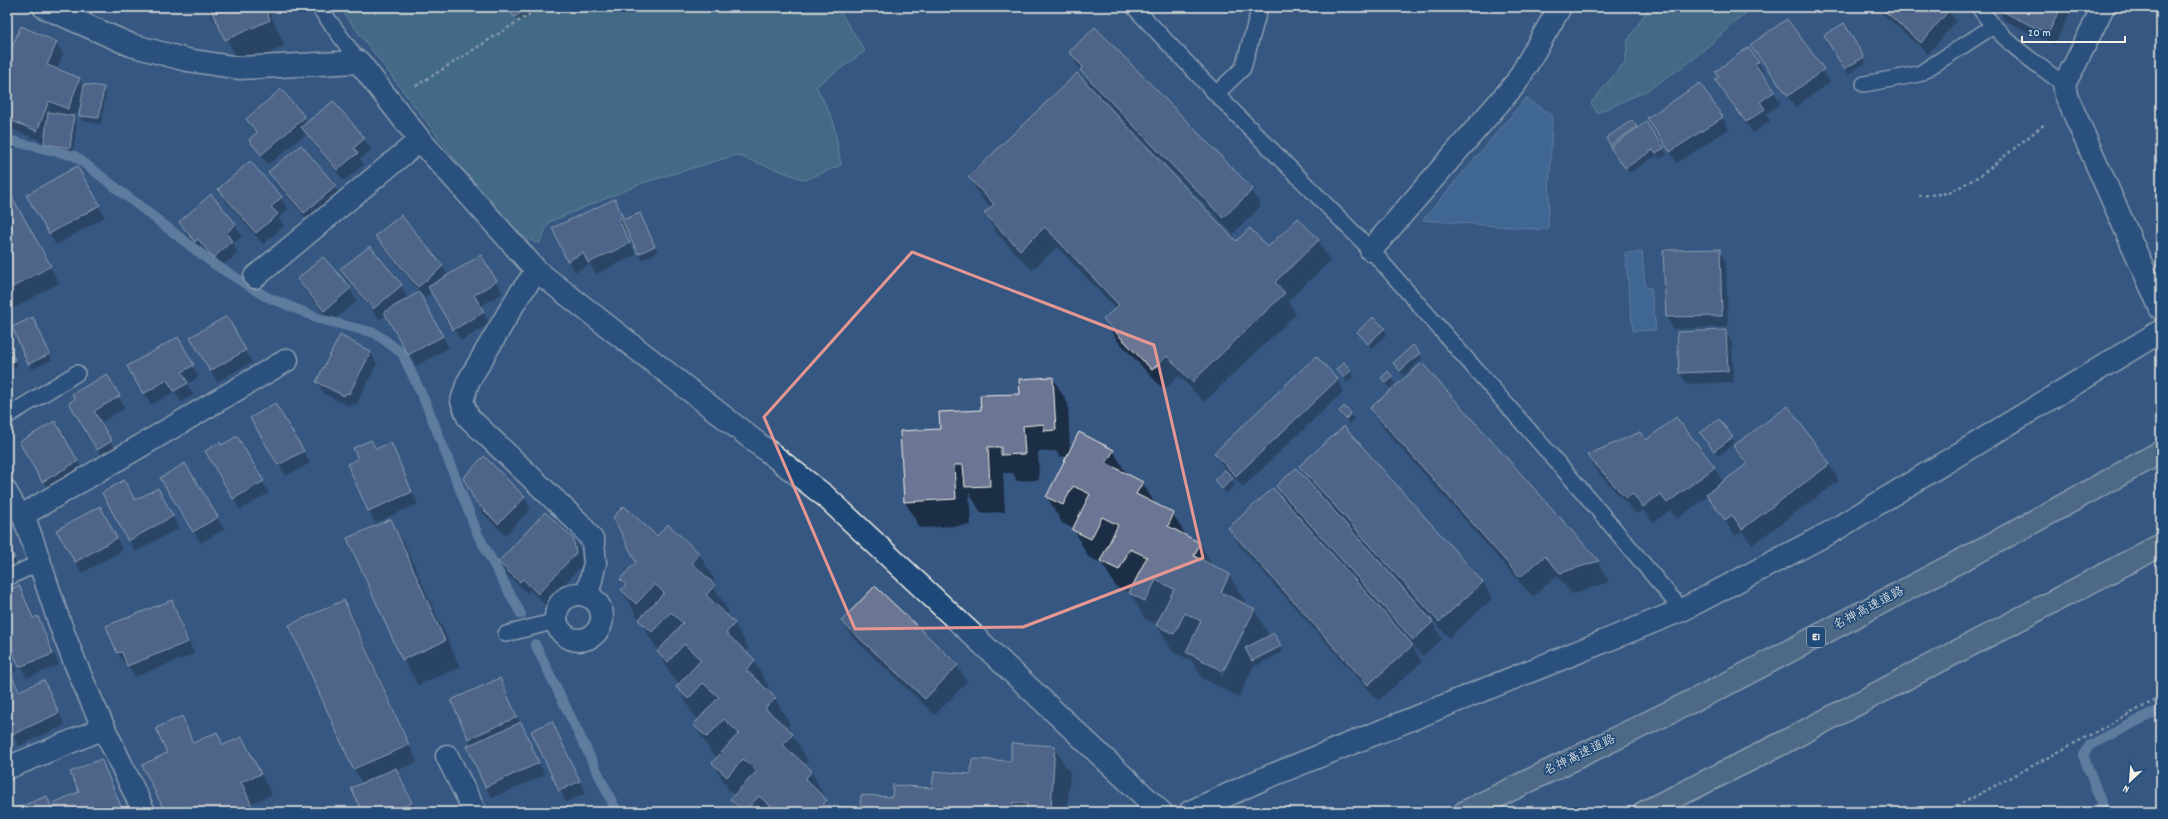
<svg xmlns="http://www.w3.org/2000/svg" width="2168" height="819" font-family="Dekko,'Klee One',sans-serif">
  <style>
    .green { fill: #51818c; stroke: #a2b9ba }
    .water { fill: #4d79a8; stroke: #90a9c2 }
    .shadow { fill: #0007; fill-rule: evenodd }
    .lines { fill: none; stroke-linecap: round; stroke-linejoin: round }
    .stream { stroke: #90a9c2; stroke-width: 10 }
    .building { fill: #6b7693; stroke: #f4f1e8 }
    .service-casing { stroke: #f4f1e8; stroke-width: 18 }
    .minor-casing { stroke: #f4f1e8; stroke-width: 25 }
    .motorway-casing { stroke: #f4f1e8; stroke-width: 25 }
    .path { stroke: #f4f1e8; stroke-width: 2.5; stroke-dasharray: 3 3; stroke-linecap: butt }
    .service { stroke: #1f4a7a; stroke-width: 15 }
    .minor { stroke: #1f4a7a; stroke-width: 22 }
    .motorway { stroke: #6b7e8b; stroke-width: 22 }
    .marked { fill: none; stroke: #e69792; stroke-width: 3; stroke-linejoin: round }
    .labels { text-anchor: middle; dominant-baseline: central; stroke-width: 3.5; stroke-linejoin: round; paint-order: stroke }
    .shield { fill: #1f4a7a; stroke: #b4bfc7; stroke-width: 1 }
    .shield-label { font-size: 12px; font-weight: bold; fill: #f4f1e8 }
    .street-label { font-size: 13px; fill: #f4f1e8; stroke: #1f4a7a }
  </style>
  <rect width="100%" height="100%" fill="#365782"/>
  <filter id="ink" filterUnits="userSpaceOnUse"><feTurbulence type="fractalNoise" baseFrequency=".025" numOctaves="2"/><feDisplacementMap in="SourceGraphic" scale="8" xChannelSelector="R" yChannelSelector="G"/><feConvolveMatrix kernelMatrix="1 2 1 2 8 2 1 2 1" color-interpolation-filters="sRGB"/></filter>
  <g filter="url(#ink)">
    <g class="green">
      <path d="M339,7H837L865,51L816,86L833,120L841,165L805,180L736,155L643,183L549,222L539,244L509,230Z"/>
      <path d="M1649,7H1753L1691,61L1648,90L1597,113L1591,103L1625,62L1628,40Z"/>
    </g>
    <g class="water">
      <path d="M1526,98L1552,115L1548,230L1423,220Z"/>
      <path d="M1642,252L1645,287L1651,288L1656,330L1633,331L1625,253Z"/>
    </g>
    <g class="shadow">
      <path d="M206,7H267L285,46L241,66L221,28L219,29Z"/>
      <path d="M510,7H539L540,10L518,22Z"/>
      <path d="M1875,7H1946L1956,21L1928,54Z"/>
      <path d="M1998,7H2073L2054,45L2004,20Z"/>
      <path d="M1786,20L1830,82L1795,107L1752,45Z"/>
      <path d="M1844,25L1866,63L1848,74L1826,35Z"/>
      <path d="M56,42L63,54L57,70L80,79L84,87L103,88L106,93L101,124L83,121L80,115V105L75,118L77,122L73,153L48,149L45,144V137L43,142L7,127V62Z"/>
      <path d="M1070,53L1252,190L1261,206L1233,234L1091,87Z"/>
      <path d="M1758,62L1765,74L1762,75L1781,103L1766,114L1770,121L1753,133L1723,91L1716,80L1719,78L1716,72Z"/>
      <path d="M281,90L307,123L333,102L364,139L371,150L360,159L364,165L344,181L306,134L268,165L250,140L256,134L247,119Z"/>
      <path d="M1722,117L1729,129L1677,163L1648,119Z"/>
      <path d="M1632,121L1637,129L1646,124L1667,155L1660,159L1657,155L1629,173L1607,139Z"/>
      <path d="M301,146L335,187L342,198L311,224L276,184L270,172Z"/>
      <path d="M250,162L281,198L288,209L279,218L284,226L263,244L225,200L219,189Z"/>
      <path d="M77,168L105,217L56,245L28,195Z"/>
      <path d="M969,177L1268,249L1318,240L1330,261L1288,301L1296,314L1204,402L1179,376L1164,390L1117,340L1105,320L1116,309L1057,247L1032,270L997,234L985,213L991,208L981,198Z"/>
      <path d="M7,189L59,283L7,312Z"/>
      <path d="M211,196L235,225L242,236L233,244L238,253L220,268L205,250L202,253L187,234L180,222Z"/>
      <path d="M614,200L625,220H642L658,252L642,260L628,230L625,232L636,255L596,274L590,264L575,272L568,260Z"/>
      <path d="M377,236L443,266L448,276L481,256L503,293L480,307L490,324L461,341L432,292L425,298L383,247Z"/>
      <path d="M1719,250L1726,261L1728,327L1673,329L1667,317L1664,251Z"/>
      <path d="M323,258L350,289L357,301L331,322L305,291L298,279Z"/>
      <path d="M341,270L401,285L407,297L400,303L426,305L449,348L416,366L387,314L380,320L348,281Z"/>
      <path d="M226,318L252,362L217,382L192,338Z"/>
      <path d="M36,324L52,360L32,369L29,363Z"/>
      <path d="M1384,328L1387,334L1372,349L1358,332Z"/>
      <path d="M1725,331L1732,342L1734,382L1687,384L1680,373Z"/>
      <path d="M340,337L371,353L377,364L356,405L352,404L351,407L324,394L317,382Z"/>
      <path d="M177,339L199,377L187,384L194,395L181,402L175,391L151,405L129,367Z"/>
      <path d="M7,344L18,366L7,371Z"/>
      <path d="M1419,354L1422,359L1404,376L1394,363Z"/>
      <path d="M1422,364L1598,562L1609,582L1572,594L1557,576L1533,597L1384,429L1372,409Z"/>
      <path d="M1337,370L1350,371L1353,377L1347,383Z"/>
      <path d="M106,375L125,408L100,423L118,453L104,461L70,403Z"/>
      <path d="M1053,378L1068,404L1070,451L1113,450L1127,475L1142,482L1155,504L1173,514L1187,537L1200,543L1213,566L1229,575L1245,601L1243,604L1254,609L1270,637L1274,635L1283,652L1256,666L1255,664L1239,697L1202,678L1190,658V660L1172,651L1157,625L1145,619L1131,594L1116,587L1102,563L1088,557L1074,529L1062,523L1047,497L1068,456L1060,457L1056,451L1038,452L1039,480L1017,481L1013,473H1003L1005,512L981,513L969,492L971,525L920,528L905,502L901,432L941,430ZM1246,623H1249L1222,676L1220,675Z"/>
      <path d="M1382,378H1392L1395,383L1390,388Z"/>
      <path d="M1337,379L1344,391L1243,487L1222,465L1215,453Z"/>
      <path d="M275,405L310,463L286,476L258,430Z"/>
      <path d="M1344,407L1354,419L1349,424L1340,412Z"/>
      <path d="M55,422L84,473L50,493L21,442Z"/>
      <path d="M1701,434L1732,438L1735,443L1718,456Z"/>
      <path d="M236,438L269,493L240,510L206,451L222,447Z"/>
      <path d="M1646,442L1714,467L1723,483L1746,466L1735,447L1829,464L1839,481L1752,545L1742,531L1735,536L1708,496L1677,519L1670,510L1653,523L1643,510L1636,514L1598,472L1589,456Z"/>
      <path d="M390,444L418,504L375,523L348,464Z"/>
      <path d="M185,464L224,529L201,543L168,490Z"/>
      <path d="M1300,466L1483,582L1492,599L1449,638L1376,556L1375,558L1432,622L1442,639L1423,656L1411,644L1422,662L1378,701L1239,545L1230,528L1287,504L1277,486L1311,484Z"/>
      <path d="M1232,479L1235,485L1226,494L1215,480Z"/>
      <path d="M157,490L179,528L135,552L129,540L135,501Z"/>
      <path d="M524,497L531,509L505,535L483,513L476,500Z"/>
      <path d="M106,519L123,550L82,573L58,531Z"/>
      <path d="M391,520L406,547L460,667L418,685L403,659Z"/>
      <path d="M668,526L700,555L715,581L712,584L729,612L726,615L734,623L749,649L746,653L754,661L769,687L766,690L775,698L790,724L786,729L793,735L808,761L804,765L812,772L829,807L861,809L893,798L933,789L1054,747L1070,773L1067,812H739L731,800L735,796L728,789L713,763L718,758L710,751L695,725L699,720L693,714L677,687L680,684L673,678L658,652L659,651L655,646L622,591L625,587L621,579Z"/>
      <path d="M573,539L580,551L582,565L545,605L530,590L527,593L506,574L499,563Z"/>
      <path d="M7,544L17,564L7,569Z"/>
      <path d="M19,587L34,619L37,617L44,629L59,665L27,678L7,635V592Z"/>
      <path d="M171,601L178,613L194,654L135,677L127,664L125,665L118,653L107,626Z"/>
      <path d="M344,602L354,618L417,762L396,771L417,812H363V784L354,769L290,625Z"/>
      <path d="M843,621L957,665L967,682L935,715L852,637Z"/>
      <path d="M7,649L17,670L10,673L20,692L44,681L65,725L19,746L11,732L7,734Z"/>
      <path d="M500,680L545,775L492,798L486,787L469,738Z"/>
      <path d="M181,717L195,743L224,746L242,738L272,795L252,803L256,812H166L169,753Z"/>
      <path d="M552,723L586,793L566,802L560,790Z"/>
      <path d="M101,760L124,812H58L54,804L80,793Z"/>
      <path d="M598,809L599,812H591Z"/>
    </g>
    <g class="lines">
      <g class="stream">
        <path d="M7,140L75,156L214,264L265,296L323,320L375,333L402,353L427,406L478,535L521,614"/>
        <path d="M535,644L617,812"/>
        <path d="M2105,812L2083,755L2090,745L2161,709"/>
      </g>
    </g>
    <g class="building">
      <path d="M210,7H265L270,20L225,40Z"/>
      <path d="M508,7H531L514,17Z"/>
      <path d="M1880,7H1948L1950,9L1921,43Z"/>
      <path d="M1997,7H2061L2048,34L1996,8Z"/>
      <path d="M1787,19L1824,69L1788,96L1750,45Z"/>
      <path d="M1844,23L1864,57L1844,69L1824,35Z"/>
      <path d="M21,26L57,42L47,65L80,78L68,109L49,101L37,131L7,119V59Z"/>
      <path d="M1095,27L1253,189L1223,218L1080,70L1083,67L1069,52Z"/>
      <path d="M1748,47L1759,62L1755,64L1775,91L1760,102L1765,109L1746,122L1715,80L1719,77L1715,72Z"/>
      <path d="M1077,73L1236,241L1250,228L1268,247L1298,218L1319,240L1275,282L1285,293L1192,382L1167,356L1152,370L1103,319L1119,305L1045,227L1020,250L984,213L994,204L968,177Z"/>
      <path d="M1700,83L1723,117L1670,152L1647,118Z"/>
      <path d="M84,84L104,87L99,118L79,116Z"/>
      <path d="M281,89L305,117L261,155L249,140L257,132L246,119Z"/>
      <path d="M333,101L365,138L354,148L358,153L337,170L301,127Z"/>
      <path d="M48,112L74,116L70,148L44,144Z"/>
      <path d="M1632,120L1637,127L1610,145L1606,138Z"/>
      <path d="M1646,122L1664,148L1656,154L1653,150L1625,168L1610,147Z"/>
      <path d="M301,145L336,186L304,213L268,172Z"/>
      <path d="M250,161L282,197L271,207L278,214L256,233L218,189Z"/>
      <path d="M77,166L100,205L49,234L26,195Z"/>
      <path d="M7,188L51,266L7,290Z"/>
      <path d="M211,194L236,224L226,233L232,241L213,258L198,239L195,242L179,222Z"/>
      <path d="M615,199L623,217L619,220L630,243L588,263L583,253L567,261L552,228Z"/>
      <path d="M640,213L655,246L638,254L622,220Z"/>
      <path d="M401,215L443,266L418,287L375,236Z"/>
      <path d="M370,246L402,285L373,309L340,269Z"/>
      <path d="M1720,249L1722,316L1666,317L1663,250Z"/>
      <path d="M481,255L497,281L474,295L484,312L453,330L428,287Z"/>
      <path d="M323,257L351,288L324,311L297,279Z"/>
      <path d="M419,292L443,336L408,355L384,312Z"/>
      <path d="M227,316L246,350L210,371L190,337Z"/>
      <path d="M33,317L50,354L28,364L12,327Z"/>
      <path d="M1373,317L1385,328L1368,344L1357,332Z"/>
      <path d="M1726,330L1728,371L1679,373L1677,332Z"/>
      <path d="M340,335L371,352L349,394L346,393L344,396L316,382Z"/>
      <path d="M178,337L194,365L182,372L188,383L174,391L167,380L143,394L127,366Z"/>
      <path d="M7,343L15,360L7,364Z"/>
      <path d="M1413,345L1420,353L1400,371L1393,363Z"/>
      <path d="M1316,356L1338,379L1236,476L1214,453Z"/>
      <path d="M1344,362L1351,370L1344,378L1336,369Z"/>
      <path d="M1422,363L1599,561L1560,573L1545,556L1520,577L1370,408Z"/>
      <path d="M1388,371L1393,377L1386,383L1381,378Z"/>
      <path d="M107,374L120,396L94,411L112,441L97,450L69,403L75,399L72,394Z"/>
      <path d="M1053,377L1056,430L1044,431V424L1023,426L1025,454L1001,455V447H988L990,486L965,487L963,465H954L956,499L904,502L900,431L940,429L939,412L981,410L980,395L1020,394L1019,379Z"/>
      <path d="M275,403L304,451L278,465L250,418Z"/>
      <path d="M1344,406L1351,413L1346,419L1339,411Z"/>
      <path d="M1788,406L1830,464L1742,529L1732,515L1725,520L1706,494L1747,464L1733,446Z"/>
      <path d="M1676,417L1715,467L1667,503L1660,494L1643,507L1633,494L1626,498L1587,455L1640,432L1646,440Z"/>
      <path d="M1719,419L1733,437L1714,451L1700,433Z"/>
      <path d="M55,421L78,461L42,482L19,442Z"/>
      <path d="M1344,426L1483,582L1439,622L1299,466Z"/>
      <path d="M1079,432L1114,450L1106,463L1143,482L1136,494L1174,513L1168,526L1200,543L1194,556L1230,574L1221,592L1255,609L1223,671L1186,652L1201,621L1185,613L1174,634L1156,625L1174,589L1156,580L1145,601L1129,593L1147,557L1130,549L1119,570L1100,561L1118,525L1102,517L1091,539L1072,530L1090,494L1073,486L1063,505L1046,497Z"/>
      <path d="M237,436L264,481L233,499L205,451L220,442L222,445Z"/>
      <path d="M371,440L376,449L391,442L412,492L368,511L347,464L358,459L353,448Z"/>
      <path d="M484,456L525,497L498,524L475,501L463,478Z"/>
      <path d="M185,463L218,517L193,532L160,478Z"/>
      <path d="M1296,468L1433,622L1413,640L1276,486Z"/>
      <path d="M1225,470L1233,478L1222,489L1214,480Z"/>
      <path d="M124,480L135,500L158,488L173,516L128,541L102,493Z"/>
      <path d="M1273,488L1413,645L1368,685L1228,528Z"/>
      <path d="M100,506L117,538L75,562L56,530Z"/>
      <path d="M624,506L657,536L668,524L700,554L692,563L715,585L706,595L735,623L726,633L755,660L746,670L776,698L765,708L793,734L783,745L812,771L805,779L827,800L823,805L860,808L861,795L892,797L893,785L932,788L934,771L971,774L972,759L1011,761V743L1055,746L1051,808L1063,809V812H1026L1027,804L1013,802L1012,812H772L774,809L759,796L744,812L730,799L757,771L743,759L727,777L712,763L739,733L724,719L707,737L693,725L719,697L703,683L688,699L676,687L701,660L684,644L668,662L657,652L683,623L671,612L652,632L638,620L664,593L655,584L636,604L621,590L626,585L620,579L636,562L613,517Z"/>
      <path d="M545,512L573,538L576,553L538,594L523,579L520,582L498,562Z"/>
      <path d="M391,519L445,641L402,660L347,538Z"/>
      <path d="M7,543L15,558L7,562Z"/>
      <path d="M19,585L33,618L38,616L53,654L19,667L7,638V591Z"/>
      <path d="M875,586L958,665L925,699L841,621Z"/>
      <path d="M172,600L188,642L127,666L122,652L117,653L106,626Z"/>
      <path d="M344,600L409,745L353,769L289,625Z"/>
      <path d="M1274,633L1281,646L1252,661L1245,648Z"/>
      <path d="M7,666L19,691L44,680L59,713L11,735L7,726Z"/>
      <path d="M500,678L517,717L468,739L451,700Z"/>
      <path d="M182,716L193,743L217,732L223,745L242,737L261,774L241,782L255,812H165L142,765L167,753L156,728Z"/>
      <path d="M552,721L580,781L559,791L531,731Z"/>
      <path d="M521,722L539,763L485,787L467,746Z"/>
      <path d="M101,759L123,811L56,812L53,803L79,792L70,772Z"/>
      <path d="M396,768L412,803L393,812H362L351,788Z"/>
      <path d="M47,796L53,812H18L17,808Z"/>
    </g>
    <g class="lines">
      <defs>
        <g id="service">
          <path d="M319,7L359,62"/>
          <path d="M1134,7L1216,94L1371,250L1584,493L1682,610"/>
          <path d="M1979,7C2001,40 2032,61 2064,84"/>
          <path d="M1864,84L1919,74L1992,27"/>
          <path d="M1216,94L1243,68L1260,7"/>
          <path d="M7,416L77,373"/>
          <path d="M7,487L23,515"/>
          <path d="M7,578L41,562"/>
          <path d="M506,634L556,621"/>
        </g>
        <g id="minor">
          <path d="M44,7L131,45L187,60L239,68L359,62L420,140L537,271L825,496L1161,812"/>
          <path d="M2103,7L2076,62L2064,84L2066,95L2161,309"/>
          <path d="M1371,250L1516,83L1560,7"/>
          <path d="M537,271L519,295L468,382L462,401L468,417L580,524L593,541L595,563L587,596"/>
          <path d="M255,277L420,140"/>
          <circle cx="579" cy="617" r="23"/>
          <path d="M447,756L475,812"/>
          <path d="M7,768L104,728"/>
          <path d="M144,812C116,753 86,694 63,632C49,594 38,554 23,515L287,360"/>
          <path d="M1190,812L1265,778L1682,610L1831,532L2161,331"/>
        </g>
        <g id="motorway">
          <path d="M1465,812L1721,687L1998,541L2161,452"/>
          <path d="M1645,812L1767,751L2161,545"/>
        </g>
      </defs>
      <use href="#service" class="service-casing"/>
      <use href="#minor" class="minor-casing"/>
      <use href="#motorway" class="motorway-casing"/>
      <g class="path">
        <path d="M416,86L541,7"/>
        <path d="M1919,196L1949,193L1981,175L2046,123"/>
        <path d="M1946,812L2161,697"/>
      </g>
      <use href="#service" class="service"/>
      <use href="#minor" class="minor"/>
      <use href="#motorway" class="motorway"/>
    </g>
  </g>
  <path d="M0 0H2168V819H0ZM912,252L1154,345L1203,558L1023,627L855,629L764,417Z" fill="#365782" fill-opacity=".55" fill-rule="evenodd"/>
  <path class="marked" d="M912,252L1154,345L1203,558L1023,627L855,629L764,417Z"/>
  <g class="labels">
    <rect class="shield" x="1807" y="627" width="18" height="20" rx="3"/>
    <g class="shield-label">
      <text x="1816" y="637">E1</text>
    </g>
    <g class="street-label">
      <text transform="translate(1869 609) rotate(-28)">名神高速道路</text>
      <text transform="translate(1580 756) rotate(-26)">名神高速道路</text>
    </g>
  </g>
  <rect width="2168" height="819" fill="none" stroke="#1f4a7a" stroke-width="24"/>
  <rect x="12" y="12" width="2144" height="795" fill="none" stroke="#f4f1e8" stroke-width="1.5" filter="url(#ink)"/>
  <g transform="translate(2130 781) rotate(206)" stroke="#1f4a7a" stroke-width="3" paint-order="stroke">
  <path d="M0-3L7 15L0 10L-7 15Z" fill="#f4f1e8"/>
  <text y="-6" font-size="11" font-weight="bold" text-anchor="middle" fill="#f4f1e8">N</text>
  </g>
  <path d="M2022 36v6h103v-6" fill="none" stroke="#f4f1e8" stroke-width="2"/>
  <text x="2028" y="36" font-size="12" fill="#f4f1e8" stroke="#1f4a7a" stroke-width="3" paint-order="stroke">20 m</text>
</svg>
